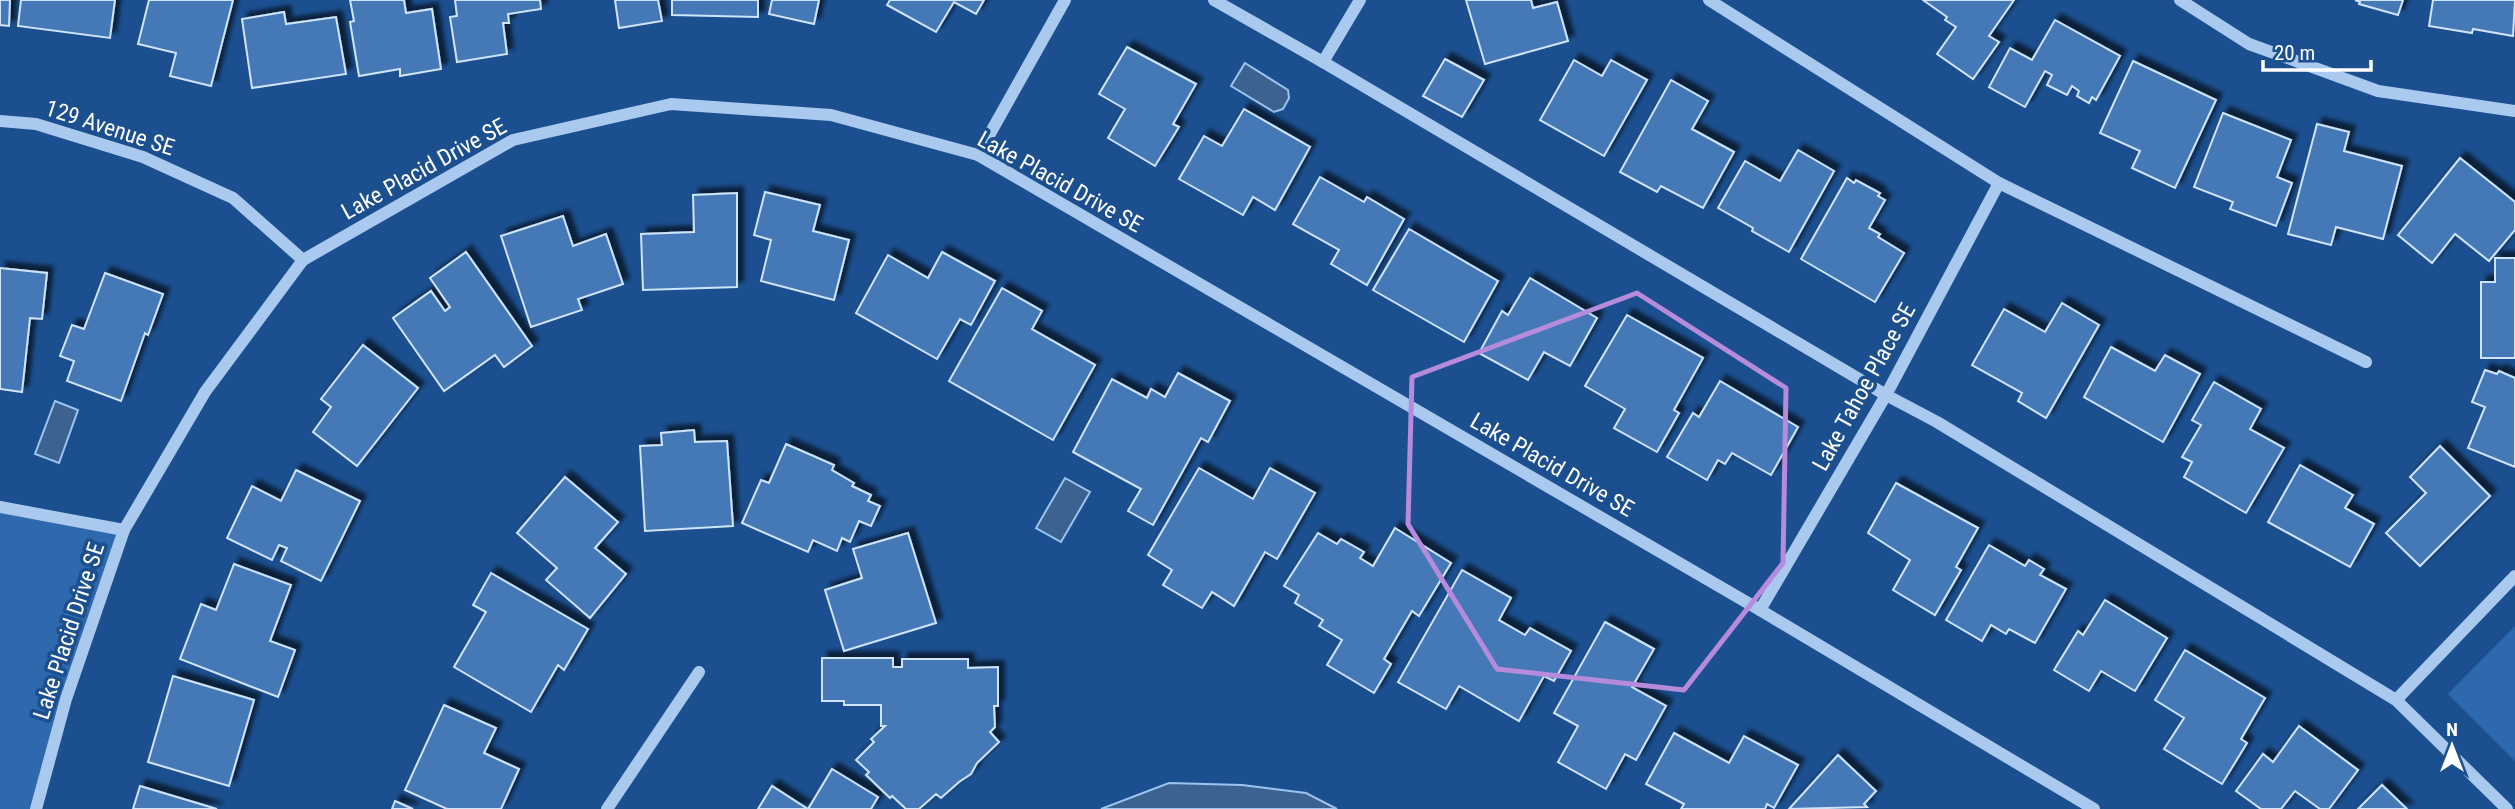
<svg xmlns="http://www.w3.org/2000/svg" width="2515" height="809" font-family="'Roboto Condensed',sans-serif">
  <style>
    .green { fill: #2e69ad }
    .water { fill: #3c6290; stroke: #9cc4f0; stroke-width: 2 }
    .building { fill: #4478b7; stroke: #cfe3fa; stroke-width: 2; filter: url(#shadow) }
    .lines { fill: none; stroke-linecap: round; stroke-linejoin: round }
    .minor { stroke: #a9c9ee; stroke-width: 12 }
    .marked { fill: none; stroke: #b68bdc; stroke-width: 5; stroke-linejoin: round }
    .labels { text-anchor: middle; dominant-baseline: central; stroke-width: 7; stroke-linejoin: round; paint-order: stroke }
    .street-label { font-size: 23px; fill: #fff; stroke: #1b4f8f }
  </style>
  <defs>
    <filter id="shadow"><feDropShadow dx="6" dy="-6" stdDeviation="2" flood-color="#0009"/></filter>
  </defs>
  <rect width="100%" height="100%" fill="#1b4f8f"/>
  <g class="green">
    <path d="M0,507L124,530L36,809H0Z"/>
    <path d="M2515,626V761L2448,694Z"/>
  </g>
  <g class="water">
    <path d="M1245,63L1288,90L1289,98L1283,109L1274,112L1231,86Z"/>
    <path d="M55,401L78,410L59,463L35,454Z"/>
    <path d="M1065,478L1090,492L1061,542L1036,528Z"/>
    <path d="M1169,783L1242,785L1306,793L1337,809H1101Z"/>
  </g>
  <g class="building">
    <path d="M0,0H10L9,26L0,25Z"/>
    <path d="M21,0H115L110,38L18,26Z"/>
    <path d="M149,0H233L211,86L170,76L176,53L138,44Z"/>
    <path d="M350,0H404L406,13L432,9L441,69L400,76V69L359,76L350,22L354,21Z"/>
    <path d="M455,0H540L541,9L508,14L509,23H503L507,54L457,62L450,17L457,16Z"/>
    <path d="M615,0H658L662,21L619,28Z"/>
    <path d="M672,0H758V17L672,15Z"/>
    <path d="M772,0H819L814,24L769,14Z"/>
    <path d="M890,0H984L976,14L954,2L936,32L887,5Z"/>
    <path d="M1466,0H1531L1533,8L1557,2L1568,41L1485,64Z"/>
    <path d="M1923,0H2014L1989,36L1999,42L1973,79L1937,54L1956,27L1945,20L1947,17Z"/>
    <path d="M2355,0H2403L2398,15L2359,4L2360,2Z"/>
    <path d="M2433,0H2515L2513,36L2473,29L2472,33L2429,26Z"/>
    <path d="M284,12L286,24L336,17L346,74L252,88L242,19Z"/>
    <path d="M2055,20L2120,56L2096,100L2092,97L2089,103L2077,96L2079,91L2072,86L2067,95L2047,85L2052,75L2045,71L2025,107L1989,87L2010,48L2032,60Z"/>
    <path d="M1127,47L1196,84L1173,124L1179,127L1155,166L1108,138L1125,109L1099,94Z"/>
    <path d="M1445,59L1484,80L1462,117L1423,96Z"/>
    <path d="M1574,60L1602,76L1611,60L1647,80L1604,156L1540,120Z"/>
    <path d="M2133,61L2216,100L2175,188L2132,168L2140,151L2100,133Z"/>
    <path d="M1671,80L1708,101L1692,129L1734,152L1703,208L1661,186L1657,192L1620,172Z"/>
    <path d="M1244,109L1310,147L1275,210L1253,197L1243,215L1179,179L1204,136L1222,146Z"/>
    <path d="M2223,113L2291,140L2277,177L2292,183L2276,226L2230,209L2233,202L2194,187Z"/>
    <path d="M2317,124L2349,132L2344,151L2402,166L2383,239L2336,227L2331,245L2288,234Z"/>
    <path d="M1798,150L1834,171L1789,252L1752,231L1753,228L1718,208L1745,161L1780,181Z"/>
    <path d="M2460,158L2515,202V230L2489,261L2455,234L2432,263L2398,235Z"/>
    <path d="M1320,177L1364,202L1367,197L1404,219L1367,285L1331,264L1339,250L1293,224Z"/>
    <path d="M1847,178L1854,183L1856,180L1880,193L1878,196L1885,200L1869,228L1880,234L1878,237L1904,253L1875,302L1801,259Z"/>
    <path d="M765,192L820,205L813,231L849,240L834,300L761,281L771,240L754,235Z"/>
    <path d="M737,193V287L643,290L641,234L694,232L693,195Z"/>
    <path d="M563,216L573,246L606,234L623,284L578,299L582,310L531,327L501,236Z"/>
    <path d="M1409,229L1498,281L1464,342L1373,290Z"/>
    <path d="M466,252L532,346L504,367L495,355L444,391L393,318L431,291L445,311L450,307L430,278Z"/>
    <path d="M942,252L995,281L971,325L960,319L937,359L856,313L888,255L928,278Z"/>
    <path d="M2495,258H2515V358H2481V282H2495Z"/>
    <path d="M0,268L47,273L42,319L30,318L22,392L0,389Z"/>
    <path d="M105,273L163,294L148,335L145,333L121,401L67,381L74,361L60,356L72,325L84,329Z"/>
    <path d="M1530,278L1597,318L1570,366L1544,352L1528,380L1479,353L1502,311L1508,315Z"/>
    <path d="M1002,288L1042,311L1032,329L1095,365L1053,440L949,381Z"/>
    <path d="M2062,303L2099,325L2046,418L2018,401L2022,393L1972,365L2004,309L2045,332Z"/>
    <path d="M1627,315L1703,358L1674,410L1679,413L1657,452L1614,428L1625,409L1585,386Z"/>
    <path d="M363,345L418,388L357,466L313,432L331,407L321,399Z"/>
    <path d="M2111,347L2155,371L2165,355L2200,374L2163,442L2084,397Z"/>
    <path d="M2485,370L2497,374L2499,371L2515,378V467L2468,448L2485,407L2472,402Z"/>
    <path d="M1178,373L1230,401L1208,442L1201,438L1153,525L1128,511L1141,489L1073,452L1112,379L1147,398L1151,389L1165,397Z"/>
    <path d="M1720,381L1798,427L1771,475L1732,453L1725,464L1718,460L1707,480L1667,457L1693,413L1699,417Z"/>
    <path d="M2214,382L2261,409L2250,429L2284,448L2246,513L2184,477L2192,462L2182,457L2201,425L2192,420Z"/>
    <path d="M694,430L695,442L727,441L733,526L645,531L640,446L662,445L661,433Z"/>
    <path d="M786,444L834,465L832,470L854,483L852,486L871,495L868,501L880,506L871,526L859,521L850,542L842,538L837,551L813,540L808,552L742,523L761,480L769,483Z"/>
    <path d="M2440,446L2490,496L2420,566L2386,533L2426,493L2410,477Z"/>
    <path d="M2300,465L2353,495L2345,508L2374,524L2350,567L2268,522Z"/>
    <path d="M1199,468L1253,499L1270,468L1315,493L1277,559L1265,552L1234,606L1212,592L1202,608L1163,585L1172,570L1148,555Z"/>
    <path d="M296,470L360,501L321,581L281,561L287,548L279,545L272,560L227,538L252,486L281,501Z"/>
    <path d="M565,477L618,522L595,548L626,574L590,618L546,580L557,568L517,533Z"/>
    <path d="M1896,483L1978,528L1956,567L1961,570L1935,615L1893,590L1910,560L1868,533Z"/>
    <path d="M1395,528L1451,563L1419,616L1412,611L1384,659L1391,664L1374,693L1327,665L1342,640L1319,626L1323,620L1295,603L1299,595L1284,586L1318,533L1337,544L1341,539L1364,552L1360,558L1373,566Z"/>
    <path d="M908,533L936,623L844,651L825,590L862,578L853,549Z"/>
    <path d="M1989,545L2025,566L2029,560L2044,569L2040,575L2066,589L2035,643L2009,629L2006,634L1991,625L1982,641L1946,620Z"/>
    <path d="M234,564L291,585L270,641L295,650L278,697L180,659L201,604L216,610Z"/>
    <path d="M1462,570L1511,598L1499,620L1525,635L1530,628L1571,651L1554,681L1544,676L1519,721L1459,686L1446,709L1398,682Z"/>
    <path d="M491,573L588,629L564,670L558,665L531,712L454,667L486,612L473,605Z"/>
    <path d="M2105,600L2167,638L2135,691L2101,671L2089,691L2054,670L2078,631L2083,635Z"/>
    <path d="M1605,622L1654,649L1632,687L1666,706L1636,760L1625,754L1606,789L1558,762L1578,726L1554,713Z"/>
    <path d="M2185,650L2265,698L2241,739L2247,743L2222,784L2164,749L2184,718L2155,700Z"/>
    <path d="M822,658H893V667H902V659H968V668L998,667V706H994L995,727L990,732L999,742L977,763L971,774L959,782L941,798L936,794L919,809H906L892,796L890,798L866,775L869,772L856,760L874,742L871,739L885,726H881V705H844V701H822Z"/>
    <path d="M173,676L254,700L229,786L148,762Z"/>
    <path d="M444,705L496,728L484,753L519,769L501,809H447L405,790Z"/>
    <path d="M2299,726L2358,770L2329,809H2320L2295,791L2281,809H2261L2236,791L2263,754L2273,762Z"/>
    <path d="M1674,733L1729,763L1744,736L1798,765L1774,808L1767,804L1765,809H1681L1684,804L1646,784Z"/>
    <path d="M1838,755L1876,791L1864,804L1867,807L1789,809Z"/>
    <path d="M832,769L878,797L871,809H758L772,786L808,809Z"/>
    <path d="M2382,785L2407,809H2358Z"/>
    <path d="M140,786L217,809H133Z"/>
    <path d="M395,801L413,809H392Z"/>
  </g>
  <g class="lines">
    <g class="minor">
      <path d="M1214,0L1323,62L1886,395L1937,422L2396,700L2507,809"/>
      <path d="M1709,0L1999,183L2366,362"/>
      <path d="M2180,0L2249,44L2378,91L2515,111"/>
      <path d="M1323,62L1360,0"/>
      <path d="M0,121L36,124L143,157L233,198L303,260"/>
      <path d="M978,155L1065,0"/>
      <path d="M0,507L124,530"/>
      <path d="M1760,610L1886,395L1999,183"/>
      <path d="M2396,700L2515,576"/>
      <path d="M36,809L66,699L124,530L205,392L303,260L513,140L671,104L831,115L978,155L1760,610L2094,809"/>
      <path d="M607,809L699,672"/>
    </g>
  </g>
  <path class="marked" d="M1637,293L1786,388L1783,563L1684,690L1497,669L1408,524L1412,377Z"/>
  <g class="labels">
    <g class="street-label">
      <text transform="translate(110 128) rotate(18)">129 Avenue SE</text>
      <text transform="translate(424 169) rotate(-29)">Lake Placid Drive SE</text>
      <text transform="translate(1060 182) rotate(29)">Lake Placid Drive SE</text>
      <text transform="translate(1864 387) rotate(-61)">Lake Tahoe Place SE</text>
      <text transform="translate(1552 465) rotate(30)">Lake Placid Drive SE</text>
      <text transform="translate(69 631) rotate(-72)">Lake Placid Drive SE</text>
    </g>
  </g>
  <g transform="translate(2452 746)" stroke="#1b4f8f" stroke-width="5" paint-order="stroke">
  <path d="M0-5L12 26L0 18L-12 26Z" fill="#ffffff"/>
  <text y="-10" font-size="19" font-weight="bold" text-anchor="middle" fill="#ffffff">N</text>
  </g>
  <path d="M2263 60v10h108v-10" fill="none" stroke="#ffffff" stroke-width="3.5"/>
  <text x="2274" y="60" font-size="21" fill="#ffffff" stroke="#1b4f8f" stroke-width="5" paint-order="stroke">20 m</text>
</svg>
